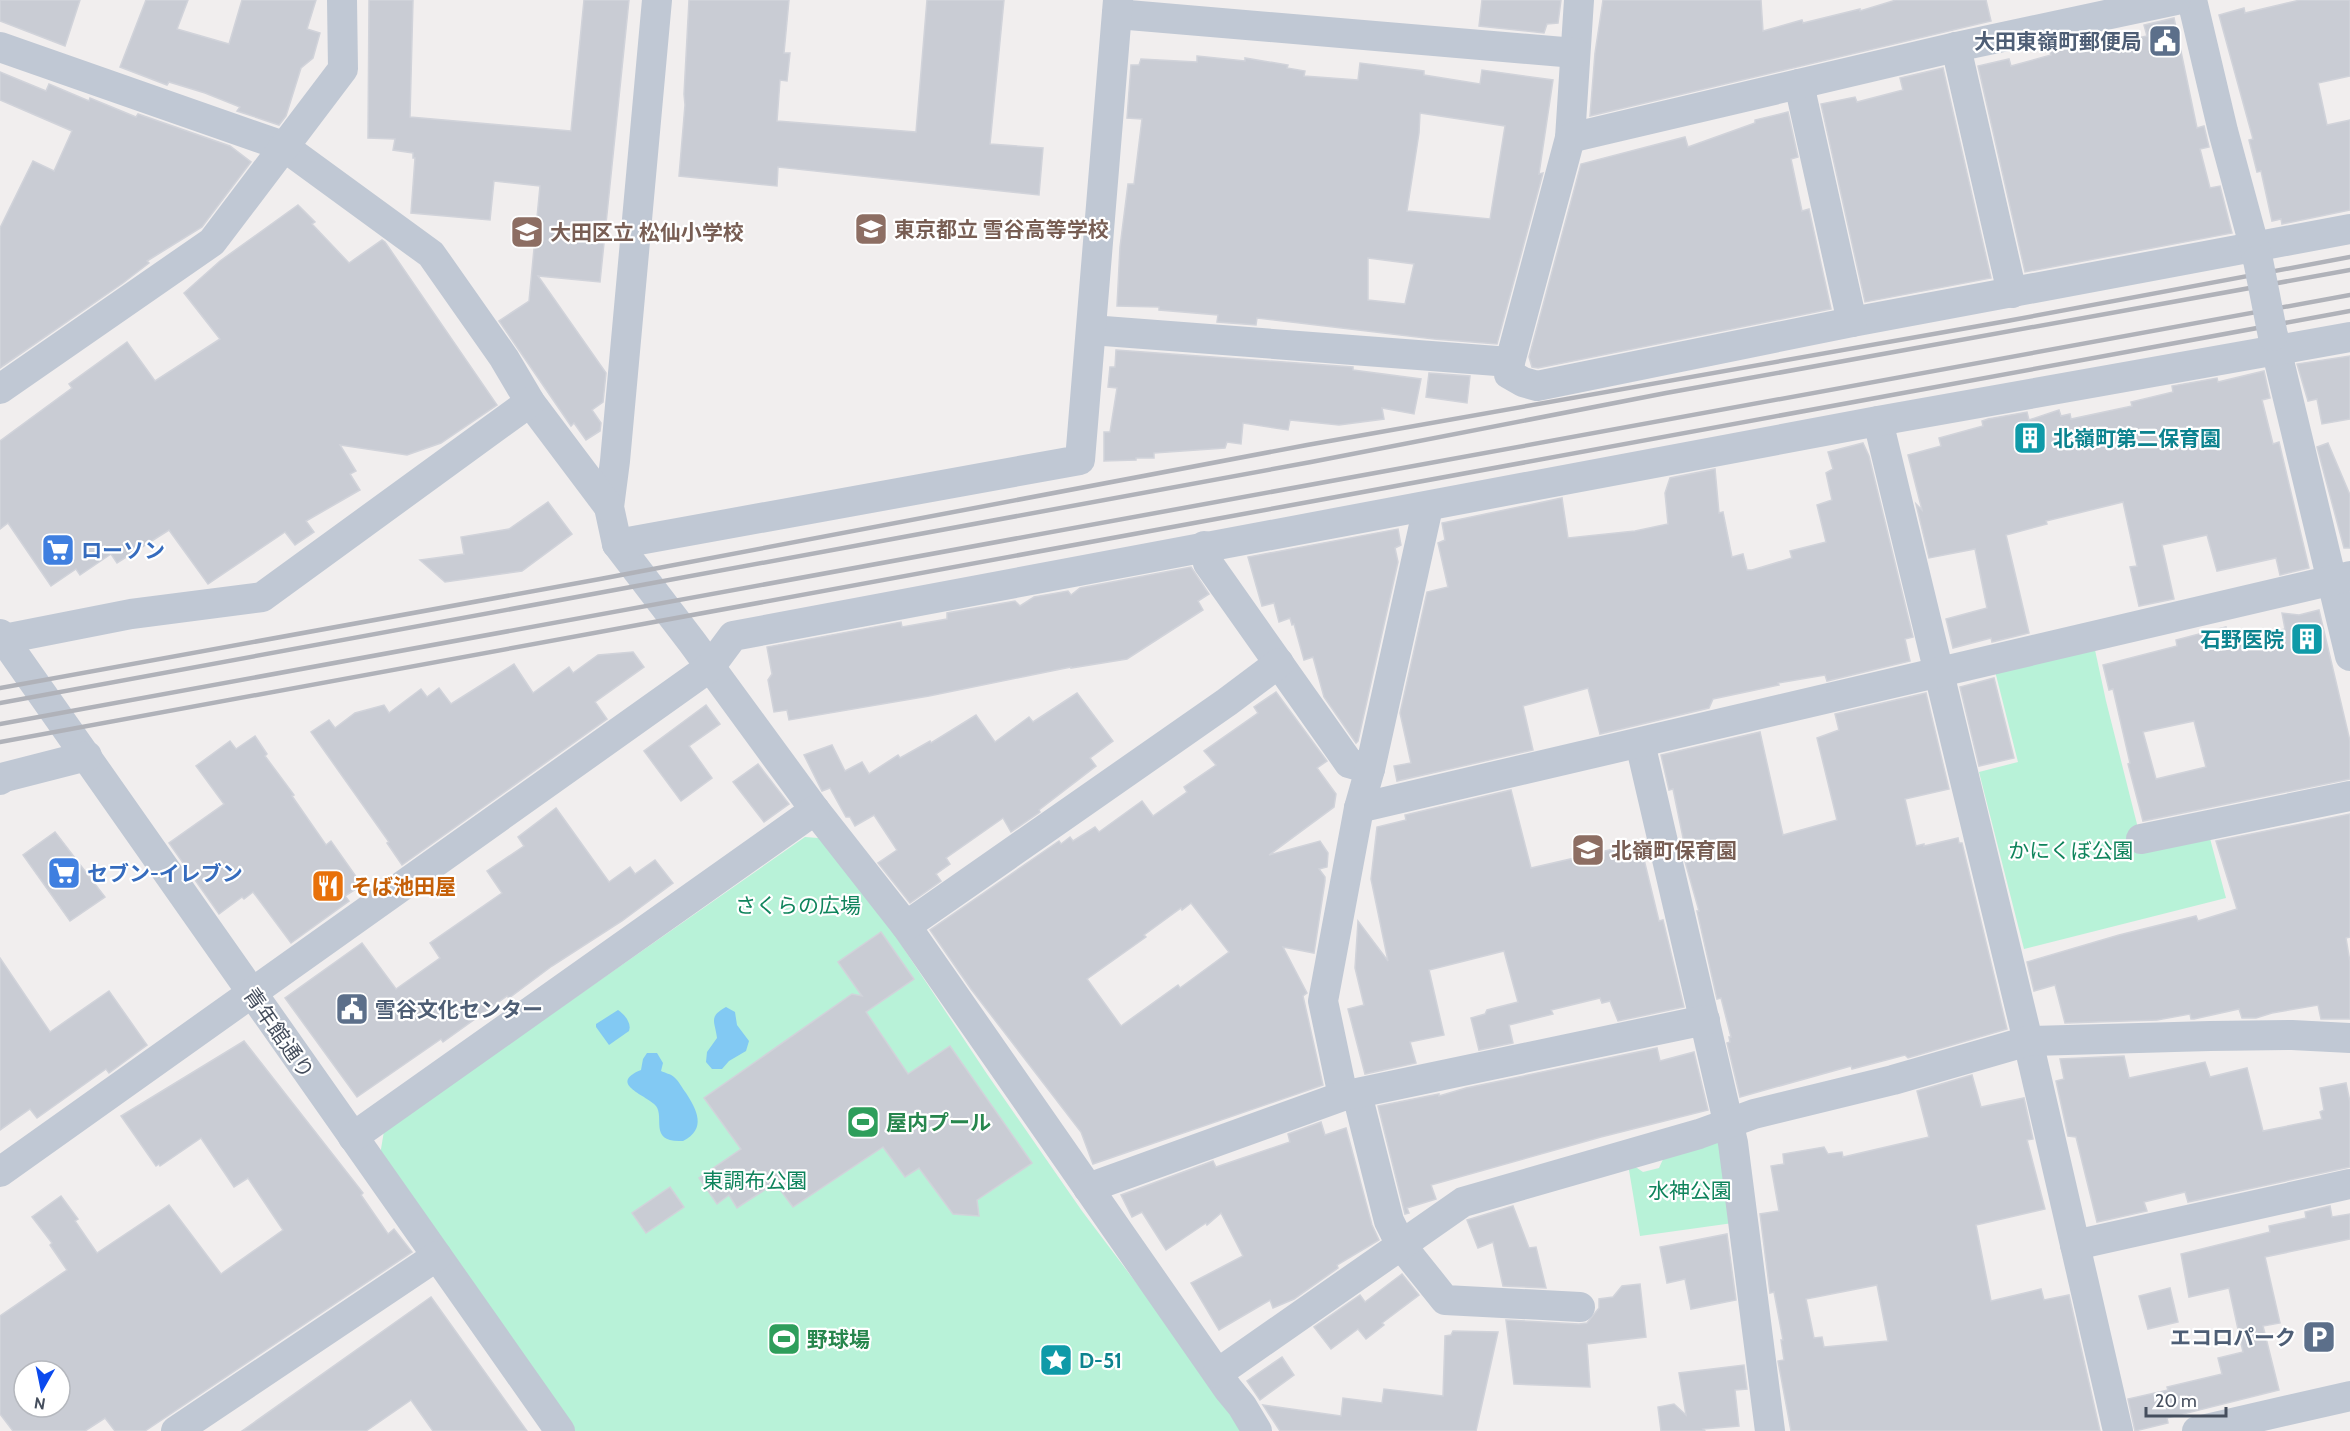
<svg xmlns="http://www.w3.org/2000/svg" width="2350" height="1431" font-family="Cabin,'Noto Sans JP',sans-serif">
  <style>
    .green { fill: #b8f2d8 }
    .water { fill: #82c9f3 }
    .building { fill: #c9ccd4; stroke: #d1d3da; stroke-width: 1.5; fill-rule: evenodd }
    .lines { fill: none; stroke-linecap: round; stroke-linejoin: round }
    .minor { stroke: #c0c8d4; stroke-width: 30 }
    .rail { stroke: #b0b2b9; stroke-width: 4.5 }
    .minor-bridge { stroke: #c0c8d4; stroke-width: 30 }
    .labels { text-anchor: middle; dominant-baseline: central; stroke-width: 4.5; stroke-linejoin: round; paint-order: stroke }
    .service-label { font-size: 21px; font-weight: bold; fill: #4e5e75; stroke: #fff; text-anchor: end }
    .education-label { font-size: 21px; font-weight: bold; fill: #785e54; stroke: #fff; text-anchor: start }
    .culture-label { font-size: 21px; font-weight: bold; fill: #0d838f; stroke: #fff; text-anchor: start }
    .shop-label { font-size: 21px; font-weight: bold; fill: #366cbe; stroke: #fff; text-anchor: start }
    .park-label { font-size: 21px; fill: #0f845c; stroke: #fff }
    .food-label { font-size: 21px; font-weight: bold; fill: #c56008; stroke: #fff; text-anchor: start }
    .street-label { font-size: 21px; fill: #454e5d; stroke: #fff }
    .leisure-label { font-size: 21px; font-weight: bold; fill: #27864d; stroke: #fff; text-anchor: start }
  </style>
  <rect width="100%" height="100%" fill="#f1eeee"/>
  <g class="green">
    <path d="M2095,650L2106,701L2142,844L2208,831L2226,898L2024,949L1979,772L2018,762L1995,671Z"/>
    <path d="M805,837L831,839L987,1074L1082,1211L1248,1431H574L380,1155L384,1131Z"/>
    <path d="M1722,1139L1733,1223L1640,1236L1628,1164H1631L1643,1172L1659,1168L1665,1155Z"/>
  </g>
  <g class="water">
    <path d="M726,1007L735,1012L737,1025L749,1041L746,1051L729,1061L722,1069H712L706,1062L707,1052L717,1038C715,1021 708,1017 726,1007Z"/>
    <path d="M618,1010C624,1014 632,1023 629,1031L609,1045L596,1027V1024Z"/>
    <path d="M647,1053H657L663,1063L661,1071C665,1073 671,1074 674,1077C679,1081 682,1088 686,1093C697,1110 707,1129 683,1141C648,1143 665,1118 656,1106C649,1096 606,1084 641,1070L643,1059Z"/>
  </g>
  <g class="building">
    <path d="M0,0H80L65,46L0,21Z"/>
    <path d="M146,0H188L177,29L229,44L242,0H316L307,29L320,33L313,58L301,68L286,116L279,125L237,111L240,107L205,93L169,82L167,85L120,67Z"/>
    <path d="M369,0H413L410,117L571,131L584,0H629L600,282L538,276L606,373L603,402L592,410L601,423L600,431L586,440L574,423L571,426L499,321L529,301L540,186L494,181L490,220L411,213L415,158H413V153L393,150L395,139L368,138Z"/>
    <path d="M689,0H789L784,53H790L787,81L780,80L777,121L916,132L927,0H1004L990,144L1043,148L1039,195L778,167L777,186L679,176L685,105L684,94Z"/>
    <path d="M1482,0H1561L1558,23L1547,24L1544,33L1479,26Z"/>
    <path d="M1603,0H1761L1763,31L1802,20L1803,23L1860,9V11L1896,0H1986L1991,21L1590,116L1595,53Z"/>
    <path d="M2300,0H2350V76L2318,83L2327,125L2350,120V210L2282,224L2281,219L2272,221L2261,171L2257,172L2249,140L2253,139L2219,15L2244,8L2245,13Z"/>
    <path d="M2174,18L2197,128L2204,126L2209,147L2200,149L2210,188L2220,186L2232,233L2025,272L1978,66L2009,59L2011,66L2051,55L2049,49L2082,41L2084,49L2147,36L2144,25Z"/>
    <path d="M1197,56L1245,61V58L1288,65L1287,68L1305,71L1304,76L1358,80L1360,63L1424,71V75L1480,84L1482,70L1553,80L1539,174L1543,173L1497,344L1434,339L1257,318L1256,325L1217,322L1218,315L1159,310V307L1117,306L1120,247L1128,184H1134L1142,119L1127,118L1131,65H1139L1141,59L1197,62ZM1420,113L1505,126L1490,219L1407,211L1419,133ZM1368,258L1414,264L1405,304L1368,300Z"/>
    <path d="M1943,68L1991,278L1865,302L1821,104L1855,97L1857,102L1903,90L1900,78Z"/>
    <path d="M0,72L46,91L49,84L89,101L90,98L136,117L138,114L230,146L251,162L202,227L147,261L149,263L123,283L0,368V228L33,161L54,171L72,131L0,100Z"/>
    <path d="M1788,112L1798,157L1791,159L1802,211L1809,209L1831,309L1538,368L1532,367L1529,357L1581,164L1685,137L1688,147L1755,123V120Z"/>
    <path d="M298,205L315,222L312,224L349,263L382,240L385,242L497,405L441,443L407,455L340,445L356,471L350,474L360,490L306,521L314,532L295,545L285,532L208,584L169,530L117,563L111,554L80,575L76,569L51,586L8,523L0,529V441L72,388L69,384L127,342L155,381L220,339L184,293L220,261Z"/>
    <path d="M1116,350L1353,367V370L1421,379L1414,414L1382,408L1384,419L1339,425L1290,420L1288,430L1243,423L1241,444L1227,442L1225,448L1154,453V458H1136V460L1104,461V432H1110L1117,388L1108,387L1110,367H1115Z"/>
    <path d="M2350,356V419L2322,424L2317,399L2308,401L2297,364Z"/>
    <path d="M2264,371L2270,398L2262,400L2273,444L2279,442L2309,568L2280,575L2276,558L2217,571L2207,535L2162,545L2174,599L2139,606L2130,567L2137,566L2123,502L2046,521L2047,524L2006,535L2029,633L1992,642L1991,638L1953,648L1946,619L1987,608L1975,549L1929,558L1916,504L1922,510L1908,455L1941,446L1939,438L1983,426L1982,421L1988,419L2027,412L2029,420L2059,410L2061,416L2070,414L2071,419L2132,406L2131,402L2173,392L2172,386L2217,378L2218,382Z"/>
    <path d="M1429,373L1470,376L1467,403L1426,397Z"/>
    <path d="M1863,443L1869,456L1913,637L1905,639L1910,661L1827,681L1825,675L1778,683L1779,685L1713,699L1709,708L1600,734L1588,688L1523,706L1533,750L1397,781L1394,766L1411,763L1400,713L1427,592L1448,587L1438,543L1445,540L1442,523L1562,498L1568,538L1635,531L1668,524L1665,493L1670,478L1715,469L1719,513L1723,512L1732,557L1743,554L1747,570H1752L1792,558L1790,551L1826,542L1817,505L1832,500L1826,473L1833,469L1828,452Z"/>
    <path d="M2328,443L2350,495V548H2344L2317,447Z"/>
    <path d="M548,502L572,534L522,571L445,582L420,560L464,554L461,537L509,529Z"/>
    <path d="M1398,529L1401,545L1395,548L1398,562L1358,741L1356,743L1324,697L1313,657L1304,660L1294,624L1292,625L1290,618L1279,622L1274,603L1262,606L1248,557Z"/>
    <path d="M1191,567L1209,594L1198,601L1203,610L1127,659L1071,668V667L929,696L789,720L787,710L774,712L768,680L772,674L767,647L901,622L902,627L947,619V613L1015,601L1020,606L1034,597L1068,591L1071,595L1080,588Z"/>
    <path d="M2319,610L2350,741V779L2143,821L2128,764L2130,763L2113,689L2109,690L2103,665L2177,646L2176,640L2226,627L2230,642L2285,629L2282,613L2299,615ZM2194,721L2206,767L2156,779L2143,732Z"/>
    <path d="M633,652L644,667L595,702L607,719L402,865L387,843L389,842L311,732L329,720L335,728L355,713L384,705L389,713L421,689L427,697L439,688L451,704L514,664L533,693L569,667L573,673L598,655Z"/>
    <path d="M1994,678L2014,758L1979,766L1960,687Z"/>
    <path d="M1276,692L1327,761L1317,768L1336,794L1334,807L1269,855L1320,841L1328,853L1327,867L1319,869L1325,877V881L1314,953L1283,947L1307,993L1303,996L1323,1085L1093,1164L1081,1132L971,989L930,930L1059,841L1061,844L1070,837L1073,841L1095,827L1099,832L1142,801L1153,816L1187,792L1184,787L1216,765L1204,751L1258,713L1254,707ZM1191,903L1229,952L1180,988L1178,985L1121,1026L1087,979L1146,937L1144,935L1181,908L1182,910Z"/>
    <path d="M1077,693L1113,741L1090,758L1096,766L1039,810L1040,812L1011,832L1003,818L946,858L950,864L936,874L941,881L910,903L878,863L897,850L874,815L855,826L850,817H846L830,788L822,791L804,755L832,745L845,771L862,762L869,774L898,755L900,758L930,741L931,743L976,715L995,742L1029,717L1033,722Z"/>
    <path d="M1926,693L1949,789L1905,799L1916,846L1924,844V846L1958,838L1959,843H1962L2007,1029L1908,1058L1905,1055L1852,1069L1851,1066L1740,1097L1727,1043L1730,1042L1729,1037H1731L1721,998L1717,999L1697,911H1699L1684,858L1687,857L1673,789L1669,790L1661,755L1760,732L1783,835L1837,820L1817,738L1839,730L1835,714Z"/>
    <path d="M706,705L720,724L689,746L712,778L681,801L644,751Z"/>
    <path d="M255,736L267,754L265,756L294,795L292,796L326,845L331,841L362,885L345,896L349,901L291,943L253,892L244,899L242,897L219,914L169,843L224,804L196,766L230,741L236,749Z"/>
    <path d="M758,764L789,804L764,822L733,782Z"/>
    <path d="M1511,790L1531,868L1640,843L1659,921L1663,920L1684,1007L1618,1021L1610,1001L1602,1003L1600,998L1551,1010L1553,1014L1509,1025L1513,1043L1479,1050L1471,1018L1485,1014L1487,1010L1518,1002L1504,951L1429,970L1444,1035L1410,1042L1416,1063L1365,1074L1348,1009L1364,1005L1355,968L1358,921L1388,961L1371,879L1377,827L1406,820L1405,815Z"/>
    <path d="M556,808L609,882L630,867L635,874L655,860L673,883L622,921L552,966L509,998L507,996L443,1042L441,1039L357,1097L285,998L362,943L396,989L440,958L430,943L502,893L487,871L524,846L518,837Z"/>
    <path d="M2350,814V937L2346,938L2350,962V1019H2321L2318,1005L2272,1013L2256,1018H2242L2239,1009L2194,1019H2191L2190,1014L2157,1020L2065,1023L2055,985L2034,991L2027,962L2119,935L2196,916L2198,921L2237,909L2216,841Z"/>
    <path d="M55,832L105,897L70,921L23,855Z"/>
    <path d="M881,932L914,979L866,1012L908,1074L950,1046L1032,1163L977,1200L979,1216L953,1214L919,1168L905,1177L883,1147L793,1207L775,1183L737,1208L729,1195L717,1204L699,1178L741,1149L704,1098L852,994L862,996L838,962Z"/>
    <path d="M0,958L50,1032L109,991L147,1045L109,1073L106,1069L37,1118L30,1109L0,1130Z"/>
    <path d="M244,1041L363,1193L361,1195L388,1234L394,1229L412,1252L145,1431H115L105,1418L85,1431H13L0,1414V1316L67,1270L50,1245L52,1243L32,1217L61,1196L78,1219L75,1221L97,1253L169,1205L221,1274L283,1230L248,1178L234,1187L201,1138L160,1166L159,1164L156,1166L121,1116ZM24,1371H60V1407H24Z"/>
    <path d="M1657,1048L1660,1061L1694,1052L1708,1110L1601,1137L1431,1185L1436,1199L1407,1208L1409,1213L1405,1214L1378,1106L1439,1094V1096L1466,1088Z"/>
    <path d="M2124,1056L2129,1078L2205,1062L2210,1077L2247,1068L2263,1131L2322,1119L2320,1112L2324,1110L2320,1088L2346,1083L2350,1102V1167L2188,1202L2185,1192L2144,1202L2147,1211L2097,1222L2076,1137L2068,1136L2056,1081L2064,1079L2060,1059Z"/>
    <path d="M1972,1075L1981,1107L2024,1098L2033,1139L2027,1140L2045,1209L1976,1225L1991,1301L2041,1289L2044,1300L2069,1295L2100,1431H1791L1778,1361L1784,1360L1781,1340H1783L1774,1292L1770,1293L1760,1214L1779,1211L1771,1166L1784,1164L1783,1154L1824,1147L1828,1154L1842,1152L1843,1157L1929,1137L1917,1091ZM1877,1285L1888,1341L1824,1347L1822,1337L1814,1338L1806,1299Z"/>
    <path d="M1321,1122L1325,1135L1346,1128L1372,1225L1379,1240L1337,1265L1338,1268L1294,1299L1273,1308L1270,1300L1219,1330L1191,1283L1243,1256L1221,1213L1207,1225L1206,1223L1166,1250L1142,1212L1132,1217L1121,1195L1213,1161L1216,1167L1290,1142L1288,1134Z"/>
    <path d="M670,1187L684,1207L646,1233L632,1213Z"/>
    <path d="M1513,1206L1529,1248L1536,1247L1546,1288L1503,1286L1493,1242L1478,1248L1467,1220Z"/>
    <path d="M2330,1206L2332,1217L2350,1214V1239L2265,1257L2280,1323L2263,1326L2279,1390L2167,1418L2168,1423L2135,1431L2128,1399L2168,1390L2167,1387L2222,1374L2218,1358L2243,1352L2229,1288L2189,1297L2181,1254L2270,1232L2269,1226L2306,1218L2305,1212Z"/>
    <path d="M1727,1234L1736,1300L1691,1309L1685,1279L1667,1283L1660,1247Z"/>
    <path d="M1402,1274L1419,1295L1382,1323L1384,1325L1366,1339L1358,1329L1331,1349L1314,1327L1360,1295L1365,1302Z"/>
    <path d="M1640,1284L1646,1337L1587,1344L1590,1387L1514,1384L1506,1320L1579,1324L1587,1323L1599,1308V1299L1613,1297L1622,1286Z"/>
    <path d="M2170,1288L2178,1322L2148,1329L2139,1296Z"/>
    <path d="M431,1297L527,1431H433L411,1400L366,1431H242Z"/>
    <path d="M1453,1331L1498,1332L1476,1431H1280L1263,1405L1341,1416L1343,1398L1382,1403L1384,1389L1443,1396L1445,1336L1451,1335Z"/>
    <path d="M1282,1357L1294,1375L1260,1400L1247,1381Z"/>
    <path d="M1744,1365L1747,1389L1735,1390L1739,1426L1703,1429L1705,1431H1661L1658,1407L1674,1404L1686,1415L1679,1373Z"/>
  </g>
  <g class="lines">
    <g class="minor">
      <path d="M657,0L615,461L609,507L617,544L692,642L815,810L906,926L1228,1389L1242,1406L1257,1431"/>
      <path d="M1579,0L1570,138L1510,362L1509,374L1523,382L1537,386L1852,322L2350,229"/>
      <path d="M2192,0L2223,131L2258,260"/>
      <path d="M1117,14L1575,53"/>
      <path d="M0,47L283,146L431,254L504,358L530,402L609,507"/>
      <path d="M1956,47L2012,293"/>
      <path d="M1799,84L1852,322"/>
      <path d="M1570,138L1956,47L2176,0"/>
      <path d="M1091,330L1510,362"/>
      <path d="M2273,336L2350,656"/>
      <path d="M0,389L212,242L343,69L342,0"/>
      <path d="M1878,421L2028,1041L2118,1431"/>
      <path d="M617,544L1080,460L1118,0"/>
      <path d="M1204,546L1208,563L1349,763L1370,769"/>
      <path d="M0,634L560,1431"/>
      <path d="M4,639L131,614L262,597L530,402"/>
      <path d="M1640,743L1733,1143L1770,1431"/>
      <path d="M0,780L5,777L87,756"/>
      <path d="M1359,808L2350,576"/>
      <path d="M2141,839L2350,796"/>
      <path d="M906,926L1227,702L1279,663"/>
      <path d="M1357,1094L1389,1221L1401,1245L1445,1300L1580,1307"/>
      <path d="M1343,1096L1323,1001L1359,808L1370,769L1428,507"/>
      <path d="M353,1137L815,810"/>
      <path d="M0,1172L710,667L733,636L1878,421L2350,337"/>
      <path d="M1088,1188L1343,1096L1705,1020"/>
      <path d="M2075,1245L2350,1184"/>
      <path d="M1218,1373L1463,1202L1699,1134L1754,1114L1893,1080L2028,1041L2210,1036L2292,1035L2350,1038"/>
      <path d="M176,1431L437,1256"/>
      <path d="M2197,1431L2350,1396"/>
    </g>
    <g class="rail">
      <path d="M0,688L600,579L1307,445L2007,321L2350,257"/>
      <path d="M0,703L1311,462L1666,393L2350,270"/>
      <path d="M0,724L2350,295"/>
      <path d="M0,742L2350,311"/>
    </g>
    <path class="minor-bridge" d="M2258,260L2273,336"/>
  </g>
  <defs>
    <symbol id="civic-square" viewBox="-11 -11 22 22"><rect x="-9" y="-9" width="18" height="18" rx="4" fill="#5c6f8a" stroke="#fff"/><path d="M-.6-6.5H3V-4.5H.6V-3L4-1V1h2V6H-6V1h2V-1L-.6-3ZM-1.2 2.5V6h2.4V2.5Z" fill="#fff"/></symbol>
    <symbol id="school-square" viewBox="-11 -11 22 22"><rect x="-9" y="-9" width="18" height="18" rx="4" fill="#8d6e63" stroke="#fff"/><path d="M0-5L7-2L0 1L-7-2ZM-4 1L0 2.5L4 1V4Q0 6-4 4Z" fill="#fff"/></symbol>
    <symbol id="building-square" viewBox="-11 -11 22 22"><rect x="-9" y="-9" width="18" height="18" rx="4" fill="#0f9aa8" stroke="#fff"/><path d="M-4-6H4V6H1V3H-1V6H-4ZM-2.5-4.3h1.7v1.8h-1.7ZM.8-4.3h1.7v1.8H.8ZM-2.5-1h1.7V.8h-1.7ZM.8-1h1.7V.8H.8Z" fill="#fff"/></symbol>
    <symbol id="supermarket-square" viewBox="-11 -11 22 22"><rect x="-9" y="-9" width="18" height="18" rx="4" fill="#3f7fe0" stroke="#fff"/><path d="M-6-5.5h2.5l.6 2H6L4.5 2H-2.5L-4.4-4H-6ZM-1.5 3.2a1.3 1.3 0 1 0 .1 0ZM3 3.2a1.3 1.3 0 1 0 .1 0Z" fill="#fff"/></symbol>
    <symbol id="restaurant-square" viewBox="-11 -11 22 22"><rect x="-9" y="-9" width="18" height="18" rx="4" fill="#e8710a" stroke="#fff"/><path d="M-5-6h1v4h1v-4h1v4h1v-4h1v5L-1.5 .5V6h-2V.5L-5-1ZM5-6V6H3V1.5H1.5Q1.5-4 5-6Z" fill="#fff"/></symbol>
    <symbol id="stadium-square" viewBox="-11 -11 22 22"><rect x="-9" y="-9" width="18" height="18" rx="4" fill="#2e9e5b" stroke="#fff"/><path d="M0-5a6.5 5 0 1 0 0 10a6.5 5 0 1 0 0-10ZM-3.5-1.8h7v3.6h-7Z" fill="#fff"/></symbol>
    <symbol id="parking-square" viewBox="-11 -11 22 22"><rect x="-9" y="-9" width="18" height="18" rx="4" fill="#5c6f8a" stroke="#fff"/><path d="M-3.5-5.5H1a3.5 3.5 0 0 1 0 7H-1V5.5H-3.5ZM-1-3.4V-.6H.8a1.4 1.4 0 0 0 0-2.8Z" fill="#fff"/></symbol>
    <symbol id="sight-square" viewBox="-11 -11 22 22"><rect x="-9" y="-9" width="18" height="18" rx="4" fill="#0f9aa8" stroke="#fff"/><path d="M0-6L1.8-2.2L6-1.7L2.9 1.2L3.7 5.4L0 3.3L-3.7 5.4L-2.9 1.2L-6-1.7L-1.8-2.2Z" fill="#fff"/></symbol>
  </defs>
  <g fill-rule="evenodd">
    <use href="#civic-square" x="2146" y="22" width="38" height="38"/>
    <use href="#school-square" x="852" y="210" width="38" height="38"/>
    <use href="#school-square" x="508" y="213" width="38" height="38"/>
    <use href="#building-square" x="2011" y="419" width="38" height="38"/>
    <use href="#supermarket-square" x="39" y="531" width="38" height="38"/>
    <use href="#building-square" x="2288" y="620" width="38" height="38"/>
    <use href="#school-square" x="1569" y="831" width="38" height="38"/>
    <use href="#supermarket-square" x="45" y="854" width="38" height="38"/>
    <use href="#restaurant-square" x="309" y="867" width="38" height="38"/>
    <use href="#civic-square" x="333" y="990" width="38" height="38"/>
    <use href="#stadium-square" x="844" y="1103" width="38" height="38"/>
    <use href="#parking-square" x="2300" y="1318" width="38" height="38"/>
    <use href="#stadium-square" x="765" y="1320" width="38" height="38"/>
    <use href="#sight-square" x="1037" y="1341" width="38" height="38"/>
  </g>
  <g class="labels">
    <g class="service-label">
      <text x="2142" y="41">大田東嶺町郵便局</text>
      <text x="375" y="1009" text-anchor="start">雪谷文化センター</text>
      <text x="2296" y="1337">エコロパーク</text>
    </g>
    <g class="education-label">
      <text x="894" y="229">東京都立 雪谷高等学校</text>
      <text x="550" y="232">大田区立 松仙小学校</text>
      <text x="1611" y="850">北嶺町保育園</text>
    </g>
    <g class="culture-label">
      <text x="2053" y="438">北嶺町第二保育園</text>
      <text x="2284" y="639" text-anchor="end">石野医院</text>
      <text x="1079" y="1360">D-51</text>
    </g>
    <g class="shop-label">
      <text x="81" y="550">ローソン</text>
      <text x="87" y="873">セブン-イレブン</text>
    </g>
    <g class="park-label">
      <text x="2071" y="850">かにくぼ公園</text>
      <text x="798" y="905">さくらの広場</text>
      <text x="755" y="1180">東調布公園</text>
      <text x="1690" y="1190">水神公園</text>
    </g>
    <g class="food-label">
      <text x="351" y="886">そば池田屋</text>
    </g>
    <g class="street-label">
      <text transform="translate(279 1033) rotate(55)">青年館通り</text>
    </g>
    <g class="leisure-label">
      <text x="886" y="1122">屋内プール</text>
      <text x="807" y="1339">野球場</text>
    </g>
  </g>
  <g transform="translate(42 1389) rotate(189)"><circle r="28" fill="#ffffff" stroke="#b5b8be" stroke-width="1.5"/>
  <path d="M0-4.5L10 22L0 15L-10 22Z" fill="#0b4aee"/>
  <text y="-9" font-size="16" font-weight="bold" text-anchor="middle" fill="#454e5d">N</text>
  </g>
  <path d="M2146 1407v9h80v-9" fill="none" stroke="#454e5d" stroke-width="3"/>
  <text x="2155" y="1407" font-size="18" fill="#454e5d" stroke="#ffffff" stroke-width="4.5" paint-order="stroke">20 m</text>
</svg>
